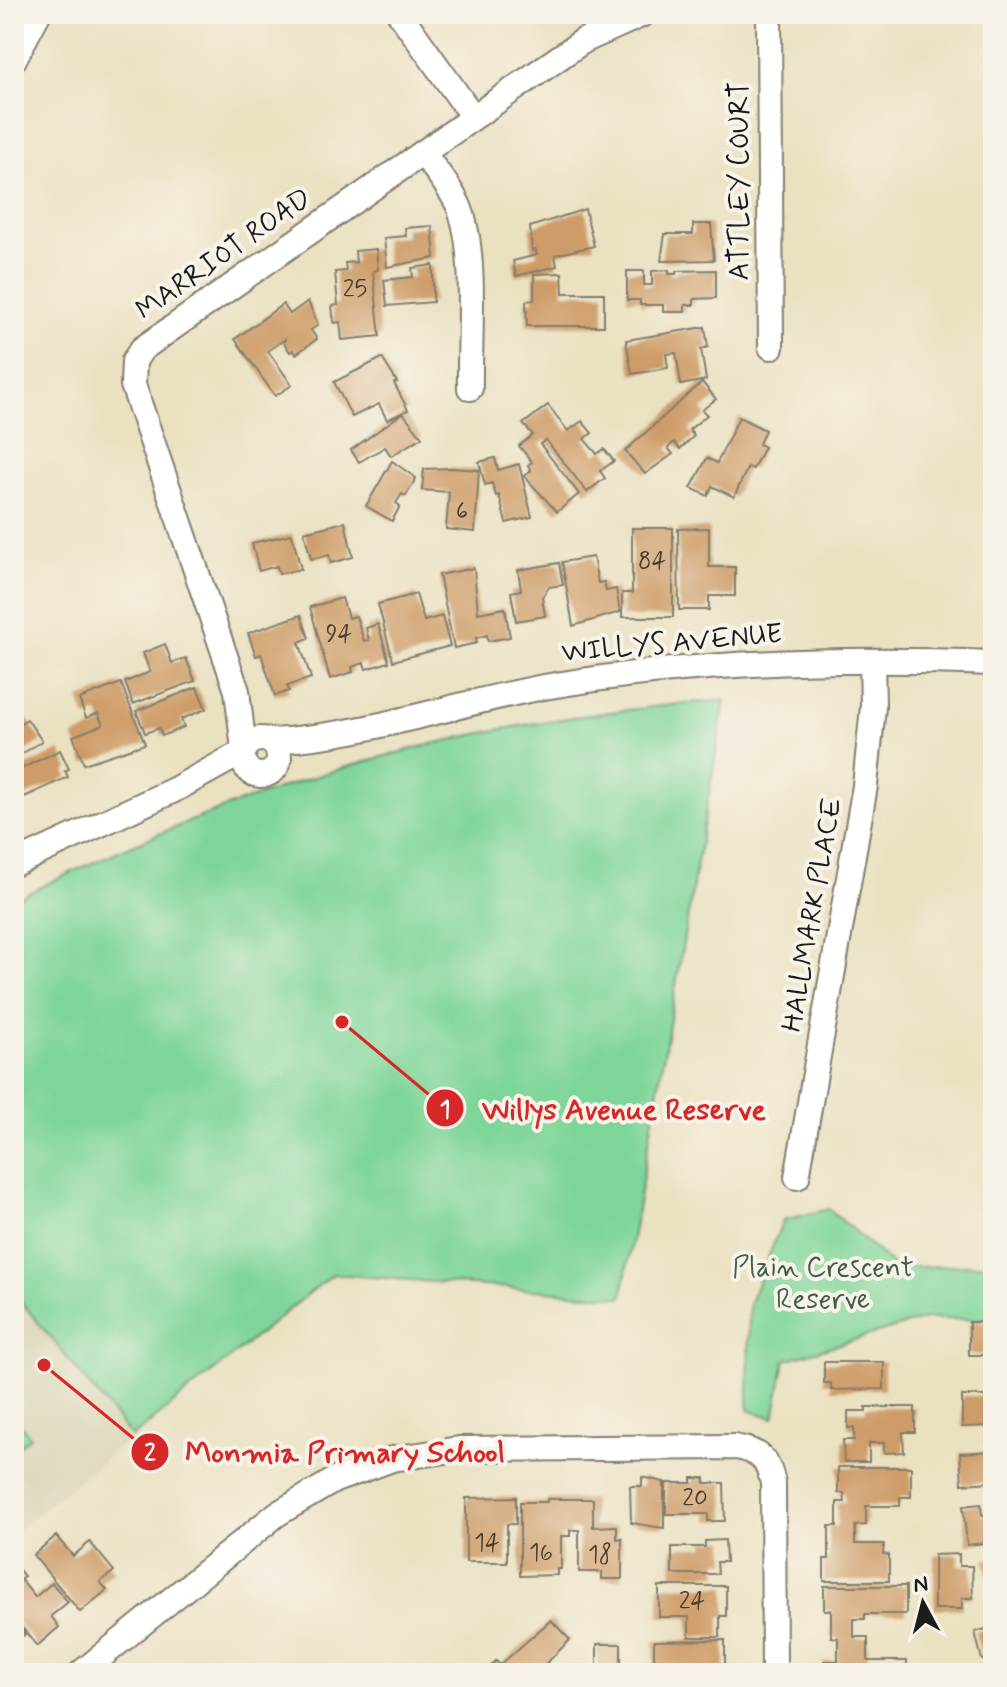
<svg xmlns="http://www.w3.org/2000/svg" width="1007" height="1687" font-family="Mynerve,sans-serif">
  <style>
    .built { fill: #d8d4b5 }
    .green { fill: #7ed599; stroke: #4d785a; stroke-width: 2 }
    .building { fill: #ce9c67 }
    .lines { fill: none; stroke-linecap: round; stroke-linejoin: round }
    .minor-casing { stroke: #837e6e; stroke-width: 28 }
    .minor { stroke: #fff; stroke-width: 24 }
    .labels { text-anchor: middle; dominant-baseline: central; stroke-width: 8; stroke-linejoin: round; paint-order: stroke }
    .number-label { font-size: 24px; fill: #483c2f }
    .street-label { font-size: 28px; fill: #1c1c1c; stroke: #f7f3e8 }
    .park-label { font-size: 28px; fill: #3e5d48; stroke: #f7f3e8 }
    .leader { fill: none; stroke: #d62828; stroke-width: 3 }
    .callout-dot { fill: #d62828; stroke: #f7f3e8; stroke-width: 3 }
    .mark-label { font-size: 24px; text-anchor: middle; font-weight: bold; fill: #fff }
    .callout-label { font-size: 30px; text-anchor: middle; font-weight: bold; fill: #d62828; stroke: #f7f3e8; stroke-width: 8; stroke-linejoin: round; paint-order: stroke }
  </style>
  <rect width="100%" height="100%" fill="#f7f3e8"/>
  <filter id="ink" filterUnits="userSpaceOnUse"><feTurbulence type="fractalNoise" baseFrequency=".0125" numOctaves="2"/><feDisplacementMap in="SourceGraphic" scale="16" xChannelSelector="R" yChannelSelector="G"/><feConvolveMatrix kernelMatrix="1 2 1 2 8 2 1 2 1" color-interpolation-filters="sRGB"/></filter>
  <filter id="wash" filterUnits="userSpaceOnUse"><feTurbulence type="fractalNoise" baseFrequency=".006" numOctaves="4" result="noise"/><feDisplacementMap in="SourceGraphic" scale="32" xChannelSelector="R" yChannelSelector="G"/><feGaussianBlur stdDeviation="1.8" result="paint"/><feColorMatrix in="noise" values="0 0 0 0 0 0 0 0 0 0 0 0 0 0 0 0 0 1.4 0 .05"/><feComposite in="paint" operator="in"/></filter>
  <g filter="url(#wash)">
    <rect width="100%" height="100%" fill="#eae1c1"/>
    <path class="built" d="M14,1293L132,1437L14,1533Z"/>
    <g class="green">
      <path d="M725,700L622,1297L333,1274L132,1437L14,1293V900C159,828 318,767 477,734C559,717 642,707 725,700Z"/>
      <path d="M829,1209L896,1268L993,1264V1319H925L785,1360L774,1418L748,1410L749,1305L783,1220Z"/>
      <path d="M14,1416L30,1437L14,1450Z"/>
    </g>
    <g id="blocks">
      <g class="building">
        <path d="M585,209L594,246L555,255L557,266L516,276L513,261L537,255L536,250L532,251L530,227Z"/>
        <path d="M693,224H711L714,260L661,261L665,234H693Z"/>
        <path d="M432,226L435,258L387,267L384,238L406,236L405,228Z"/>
        <path d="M376,249L378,270L373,271L380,336L342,340L340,322L334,323L332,306L338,305L335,272L346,271L345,263L356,262L355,251Z"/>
        <path d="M433,265V302L387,306L384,280L413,277L412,268Z"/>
        <path d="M669,270V274H676V271L716,270V298L694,299V305H685V312H663V305H640V300H627V271H644V285H652V271Z"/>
        <path d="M562,273L563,293H604V326H527L526,301L534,300V274Z"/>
        <path d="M308,301L318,325L311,330L317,339L296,354L293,350L290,352L284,343L285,339L268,351L292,385L275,396L235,339L283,304L290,314Z"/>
        <path d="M705,327L708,347L701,349L706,380L681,385L676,353L666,354L668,368L632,374L626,340Z"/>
        <path d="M382,358L397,382L394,383L408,410L387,420L379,404L352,417L334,382Z"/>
        <path d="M702,382L716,399L702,410L707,415L689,430L694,436L680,449L674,442L668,448L673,454L645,474L625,451Z"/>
        <path d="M548,405L568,431L582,421L592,433L584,439L597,454L604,449L614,461L600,471L605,478L587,492L546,440L540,444L579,494L557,512L524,476L531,471L528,465L532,462L519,446L533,435L523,424Z"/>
        <path d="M403,413L422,437L391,456L385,447L359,462L351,450Z"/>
        <path d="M739,417L765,430L759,444L764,447L753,469L748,467L734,497L712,486L708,496L691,488L707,458L717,463Z"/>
        <path d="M495,458L498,470L519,464L532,517L506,523L499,495L496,496L492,483L485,485L479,462Z"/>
        <path d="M392,461L416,478L406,496L402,494L396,503L400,506L392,521L366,506Z"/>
        <path d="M451,468L479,470L475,532L446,529L449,492L422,490L424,469Z"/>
        <path d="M345,522L353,557L331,563L329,555L311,559L304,532Z"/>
        <path d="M632,528H673V617H622V593H632Z"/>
        <path d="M709,528V567H735V596H709V610H679L678,529Z"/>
        <path d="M292,534L301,569L279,574L277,566L259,571L252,543Z"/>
        <path d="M593,557L598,583L604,582L606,591L616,589L620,612L573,626L562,562Z"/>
        <path d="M559,563L563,585L549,587L542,597L545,616L516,621L511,592L521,590L518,570Z"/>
        <path d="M474,568L478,613L505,608L510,637L488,641L487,635L476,638L477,643L454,648L439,575Z"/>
        <path d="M416,594L424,621L442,616L450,646L393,661L378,604Z"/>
        <path d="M342,598L348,618L356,616L364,641L369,640L366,628L378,624L389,662L366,669L364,663L352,667L353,672L330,679L310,607Z"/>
        <path d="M301,615L309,638L299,642L311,678L287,686L289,691L275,696L261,654L256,656L248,633Z"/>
        <path d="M165,644L172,663L186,658L195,681L133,704L125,682L150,672L143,653Z"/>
        <path d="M121,683L145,744L84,764L73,736L103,725L98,713L86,718L79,699Z"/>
        <path d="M197,687L206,709L181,719L184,727L162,736L159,728L145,733L136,711Z"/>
        <path d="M27,719L42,741L14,759V727Z"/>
        <path d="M60,750L69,769L65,771L68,777L22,798L14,772Z"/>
        <rect x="969" y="1322" width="24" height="33"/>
        <path d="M824,1362H884V1389L831,1390V1383H824Z"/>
        <path d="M962,1396H993V1426L962,1427Z"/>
        <path d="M866,1407H915V1432H903L904,1452L884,1453V1443H869V1462H844L843,1440H854V1428H848V1411H866Z"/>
        <path d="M993,1451V1482L962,1484L960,1453Z"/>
        <path d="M838,1467H911V1497H900V1506H866V1525L855,1526V1544H884L883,1554L889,1555V1581H824V1559H829V1526H837V1502H845L844,1493H838Z"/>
        <path d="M642,1477L664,1482V1528L631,1523L630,1486H642Z"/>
        <path d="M692,1478H705V1483H724L725,1521H708V1514H666V1483H692Z"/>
        <path d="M988,1485H993V1509H991Z"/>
        <path d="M516,1497V1524H507V1562H466V1498Z"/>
        <path d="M547,1499H593V1527L617,1526V1539L622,1538V1579H602V1572H579V1530H570V1536H561V1569H557V1575L520,1576V1502H547Z"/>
        <path d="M981,1504L982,1515L993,1514V1542L967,1545L963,1506Z"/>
        <path d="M56,1536L73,1556L90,1542L114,1571L100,1582L107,1590L80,1612L33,1555Z"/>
        <path d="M725,1540L726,1562H717L718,1574H672V1547H705V1541Z"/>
        <path d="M959,1554V1566H972L973,1598H962V1609H934V1555Z"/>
        <path d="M993,1557V1589H992L984,1560Z"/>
        <path d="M14,1564L24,1576L20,1579L35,1597L52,1583L68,1602L51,1616L59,1627L37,1646L14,1618Z"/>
        <path d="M659,1586H726V1616H720V1637H689V1617H659Z"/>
        <path d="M824,1586H906V1614H865V1619H854V1637H868V1661H907V1673H824V1661H838V1638L831,1637V1610H824Z"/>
        <path d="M551,1620L570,1640L536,1673H484L496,1661L500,1665Z"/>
        <path d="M14,1621L25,1634L14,1643Z"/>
        <path d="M993,1627V1657L982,1660L975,1632Z"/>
        <path d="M725,1640V1673H654V1641Z"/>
        <path d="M597,1644H621V1669H616V1673H591L597,1670Z"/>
      </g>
    </g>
  </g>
  <g filter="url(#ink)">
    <use href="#blocks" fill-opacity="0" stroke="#837e6e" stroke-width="2"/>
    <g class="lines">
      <defs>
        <g id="minor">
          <path d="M400,14L473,117"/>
          <path d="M769,14L771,347"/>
          <path d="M14,59L38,14"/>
          <path d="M423,153C435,170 452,189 460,209C477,255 469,338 470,388"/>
          <circle cx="261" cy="757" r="18"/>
          <path d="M270,741C365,737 457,702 550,686C696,661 845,657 993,663"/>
          <path d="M244,749L237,691L133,385L134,361L142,349L557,59L583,41L643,14"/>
          <path d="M14,864L174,790L243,752"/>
          <path d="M797,1177L865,786L873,707L872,661"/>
          <path d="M81,1673L277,1514L335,1480L392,1459L459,1449L735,1447C760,1451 768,1459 773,1483L774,1673"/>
        </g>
      </defs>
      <use href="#minor" class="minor-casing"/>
      <use href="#minor" class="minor"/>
    </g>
  </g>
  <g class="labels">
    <g class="number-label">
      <text x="355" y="289">25</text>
      <text x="462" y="511">6</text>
      <text x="652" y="561">84</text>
      <text x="339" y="634">94</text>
      <text x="695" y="1498">20</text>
      <text x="487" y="1543">14</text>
      <text x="541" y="1553">16</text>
      <text x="600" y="1555">18</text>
      <text x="692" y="1601">24</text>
    </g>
    <g class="street-label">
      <text transform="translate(740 181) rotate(-90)">ATTLEY COURT</text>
      <text transform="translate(224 255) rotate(-35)">MARRIOT ROAD</text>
      <text transform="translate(672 644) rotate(-5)">WILLYS AVENUE</text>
      <text transform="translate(813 915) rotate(-80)">HALLMARK PLACE</text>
    </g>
    <g class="park-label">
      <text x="823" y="1268">Plain Crescent<tspan x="823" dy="32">Reserve</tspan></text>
    </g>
  </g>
  <path class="leader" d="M342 1022L445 1108M44 1365L150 1452"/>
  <g class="callout-dot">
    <circle cx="342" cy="1022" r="8"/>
    <circle cx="44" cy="1365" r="8"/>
    <circle cx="445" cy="1108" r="20"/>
    <circle cx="150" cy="1452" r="20"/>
  </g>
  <g class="mark-label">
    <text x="445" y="1117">1</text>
    <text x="150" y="1460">2</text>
  </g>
  <g class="callout-label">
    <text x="624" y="1119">Willys Avenue Reserve</text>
    <text x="345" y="1462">Monmia Primary School</text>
  </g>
  <rect width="1007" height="1687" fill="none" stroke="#f7f3e8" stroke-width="48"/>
  <g transform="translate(923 1603) rotate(353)" stroke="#f7f3e8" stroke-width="6" paint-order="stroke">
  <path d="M0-6L14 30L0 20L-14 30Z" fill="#1c1c1c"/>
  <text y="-12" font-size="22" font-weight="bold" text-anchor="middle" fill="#1c1c1c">N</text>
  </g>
</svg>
